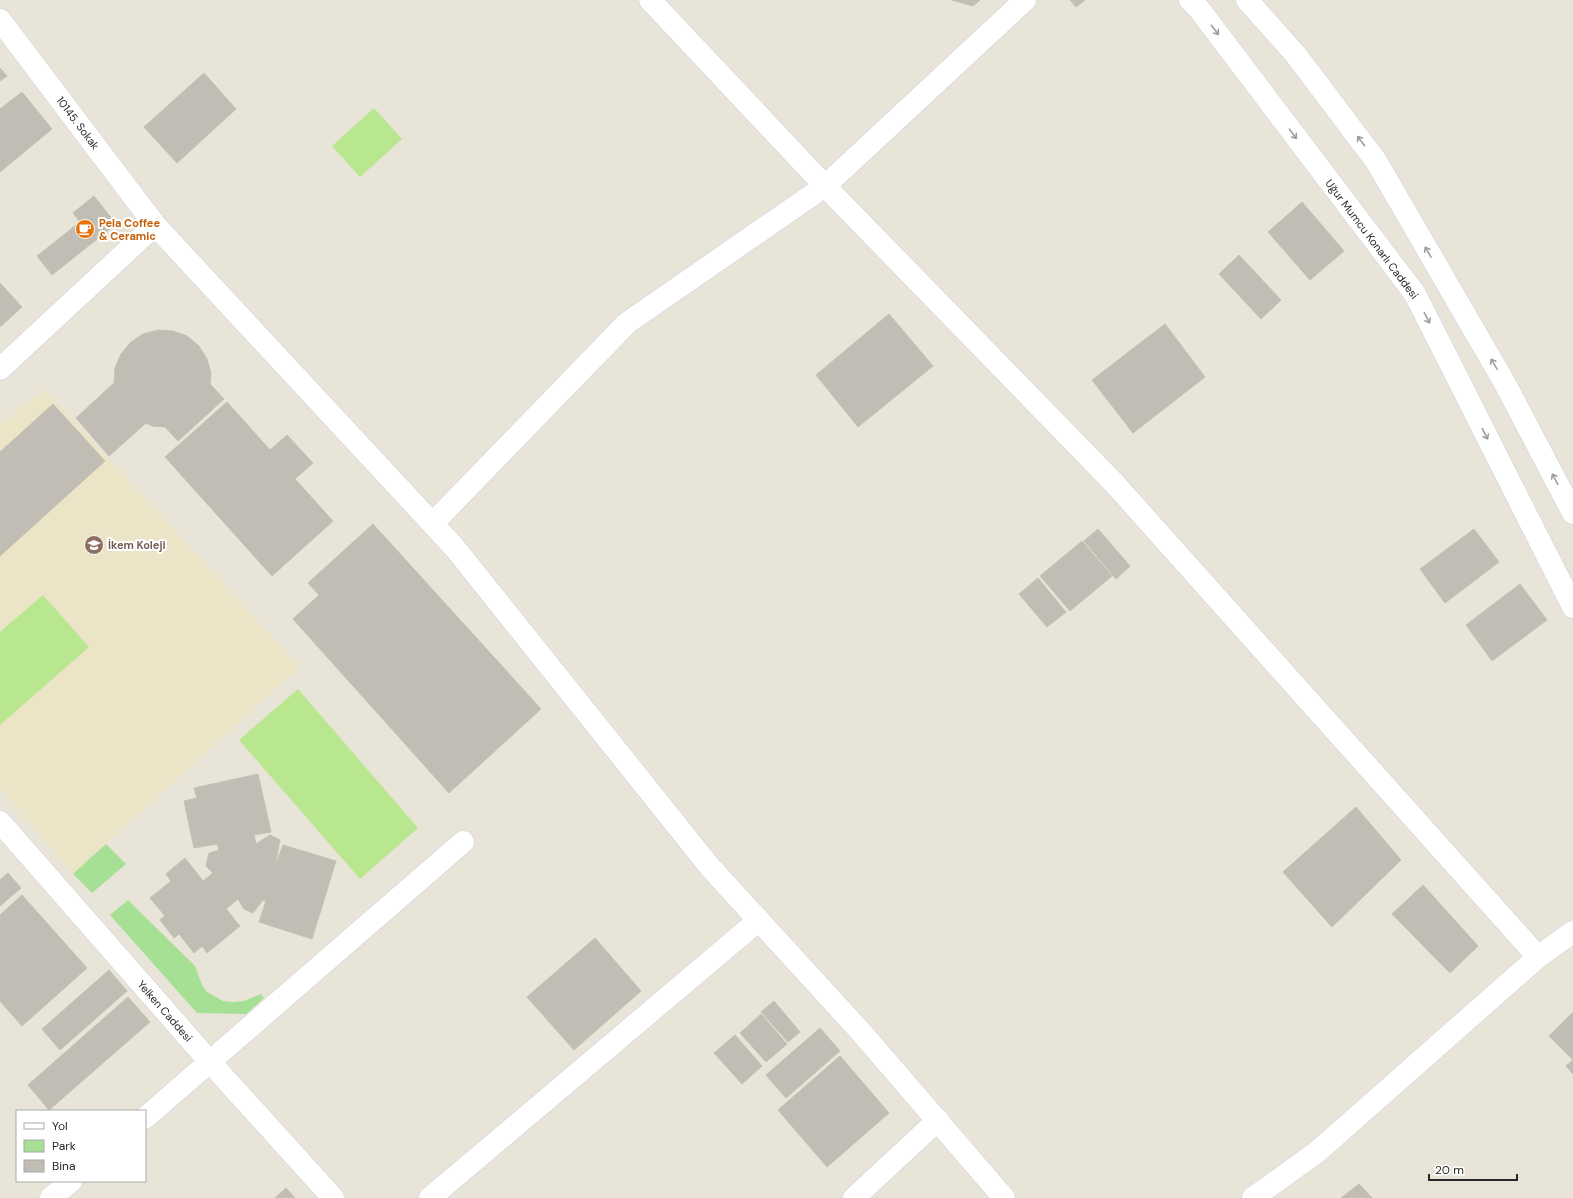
<svg xmlns="http://www.w3.org/2000/svg" width="1573" height="1198" font-family="'DM Sans',sans-serif">
  <style>
    .education { fill: #ebe4c7 }
    .green { fill: #a5e094 }
    .pitch { fill: #b8e790 }
    .building { fill: #c1bdb5; stroke: #c4c0b2 }
    .lines { fill: none; stroke-linecap: round; stroke-linejoin: round }
    .minor-casing { stroke: #cdcfe0; stroke-width: 23 }
    .minor { stroke: #fff; stroke-width: 22 }
    .oneway { stroke: #9e9e9e }
    .labels { text-anchor: middle; dominant-baseline: central; stroke-width: 4; stroke-linejoin: round; paint-order: stroke }
    .street-label { font-size: 11px; fill: #272727; stroke: #fff }
    .food-label { font-size: 11px; font-weight: bold; fill: #c56008; stroke: #fff; text-anchor: start }
    .education-label { font-size: 11px; font-weight: bold; fill: #785e54; stroke: #fff; text-anchor: start }
  </style>
  <rect width="100%" height="100%" fill="#e9e4d8"/>
  <path class="education" d="M45,389L300,667L73,874L0,788V424Z"/>
  <g class="green">
    <path d="M106,844L126,864L92,893L73,874Z"/>
    <path d="M128,900L195,966L202,985L207,992L223,1001L233,1002L244,1001L261,994L264,998L246,1014L197,1013L110,915Z"/>
  </g>
  <g class="pitch">
    <path d="M374,108L402,139L360,177L332,146Z"/>
    <path d="M43,595L89,647L0,725V632Z"/>
    <path d="M298,689L418,828L360,879L239,740Z"/>
  </g>
  <g class="building">
    <path d="M952,0H980L973,6Z"/>
    <path d="M1070,0H1085L1076,7Z"/>
    <path d="M0,68L7,76L0,81Z"/>
    <path d="M204,73L236,109L177,163L144,127Z"/>
    <path d="M22,92L52,129L0,172V109Z"/>
    <path d="M94,196L116,224L52,275L37,256L80,222L73,213Z"/>
    <path d="M1302,202L1344,251L1310,280L1268,232Z"/>
    <path d="M1239,255L1281,300L1261,319L1219,274Z"/>
    <path d="M0,283L22,307L0,327Z"/>
    <path d="M889,314L933,366L858,427L816,375Z"/>
    <path d="M1165,324L1205,377L1133,433L1092,380Z"/>
    <path d="M158,330L173,331L187,336L199,346L207,359L211,373L210,384L224,399L178,441L165,427L152,426L146,423L109,456L76,418L114,383L115,368L121,354L131,342L143,334Z"/>
    <path d="M227,402L270,450L287,435L313,463L295,479L333,521L272,576L165,457Z"/>
    <path d="M53,404L105,461L0,556V452Z"/>
    <path d="M373,524L541,709L449,793L293,619L319,595L308,583Z"/>
    <path d="M1098,529L1130,566L1116,579L1084,541Z"/>
    <path d="M1474,529L1499,562L1445,603L1420,569Z"/>
    <path d="M1082,541L1112,576L1070,611L1040,576Z"/>
    <path d="M1038,578L1066,612L1047,627L1019,594Z"/>
    <path d="M1520,584L1547,620L1492,661L1466,625Z"/>
    <path d="M258,774L271,832L254,835L256,844L270,835L280,840L275,866L283,845L336,861L312,939L259,922L266,901L263,900L253,913L244,909L238,899L226,909L240,926L207,953L202,946L194,953L179,934L174,938L160,920L165,916L150,898L171,881L166,874L185,858L203,881L213,873L206,866L209,853L219,850L217,844L194,848L184,801L197,798L194,788Z"/>
    <path d="M1356,807L1401,860L1332,927L1283,872Z"/>
    <path d="M8,873L21,888L0,906V880Z"/>
    <path d="M1423,885L1478,946L1450,973L1392,914Z"/>
    <path d="M22,895L87,968L22,1026L0,1001V915Z"/>
    <path d="M595,938L641,991L574,1050L527,997Z"/>
    <path d="M109,970L127,991L60,1050L42,1029Z"/>
    <path d="M128,997L150,1022L49,1110L28,1085Z"/>
    <path d="M774,1001L800,1032L788,1042L761,1012Z"/>
    <path d="M1573,1012V1074L1566,1066L1573,1060L1549,1036Z"/>
    <path d="M761,1014L787,1044L766,1062L740,1033Z"/>
    <path d="M820,1028L840,1051L786,1098L766,1075Z"/>
    <path d="M735,1035L762,1066L742,1084L714,1053Z"/>
    <path d="M840,1056L889,1113L827,1167L778,1110Z"/>
    <path d="M1359,1184L1372,1198H1341Z"/>
    <path d="M286,1188L295,1198H275Z"/>
  </g>
  <g class="lines">
    <defs>
      <g id="minor">
        <path d="M650,0L825,186L1114,483L1538,957"/>
        <path d="M1190,0L1199,9L1415,294L1573,607"/>
        <path d="M1247,0L1296,55L1376,161L1503,380L1573,513"/>
        <path d="M0,20L155,225"/>
        <path d="M0,369L155,225L455,548L710,867L861,1032L1004,1198"/>
        <path d="M433,523L627,323L825,186L1025,0"/>
        <path d="M0,822L210,1062L333,1198"/>
        <path d="M145,1118L463,842"/>
        <path d="M51,1198L71,1181"/>
        <path d="M430,1198L759,920"/>
        <path d="M854,1198L938,1120"/>
        <path d="M1253,1198L1317,1152L1538,957L1573,932"/>
      </g>
    </defs>
    <use href="#minor" class="minor-casing"/>
    <use href="#minor" class="minor"/>
  </g>
  <defs><path id="oneway-shaft" d="M-6 0H5M1.5-3L5.5 0L1.5 3" fill="none" stroke-width="1.6" stroke-linecap="round" stroke-linejoin="round"/></defs>
  <g class="oneway">
    <use href="#oneway-shaft" transform="translate(1215 30) rotate(53)"/>
    <use href="#oneway-shaft" transform="translate(1293 134) rotate(53)"/>
    <use href="#oneway-shaft" transform="translate(1361 141) rotate(-127)"/>
    <use href="#oneway-shaft" transform="translate(1428 252) rotate(-120)"/>
    <use href="#oneway-shaft" transform="translate(1427 318) rotate(63)"/>
    <use href="#oneway-shaft" transform="translate(1494 364) rotate(-120)"/>
    <use href="#oneway-shaft" transform="translate(1485 434) rotate(63)"/>
    <use href="#oneway-shaft" transform="translate(1555 479) rotate(-118)"/>
  </g>
  <defs>
    <symbol id="cafe-disc" viewBox="-11 -11 22 22"><circle r="9.5" fill="#e8710a" stroke="#fff"/><path d="M-5.5-4.5H6V0H3Q3 3.5 0 3.5H-2.5Q-5.5 3.5-5.5 0ZM3-3.2v2h1.7v-2ZM-6 4.5H4V6H-6Z" fill="#fff"/></symbol>
    <symbol id="school-disc" viewBox="-11 -11 22 22"><circle r="9.5" fill="#8d6e63" stroke="#fff"/><path d="M0-5L7-2L0 1L-7-2ZM-4 1L0 2.5L4 1V4Q0 6-4 4Z" fill="#fff"/></symbol>
  </defs>
  <g fill-rule="evenodd">
    <use href="#cafe-disc" x="74" y="218" width="22" height="22"/>
    <use href="#school-disc" x="83" y="534" width="22" height="22"/>
  </g>
  <g class="labels">
    <g class="street-label">
      <text transform="translate(78 123) rotate(53)">10145. Sokak</text>
      <text transform="translate(1372 239) rotate(53)">Uğur Mumcu Konarlı Caddesi</text>
      <text transform="translate(165 1011) rotate(49)">Yelken Caddesi</text>
    </g>
    <g class="food-label">
      <text x="99" y="223">Pela Coffee<tspan x="99" dy="13">&amp; Ceramic</tspan></text>
    </g>
    <g class="education-label">
      <text x="108" y="545">İkem Koleji</text>
    </g>
  </g>
  <rect x="16" y="1110" width="130" height="72" fill="#ffffff" stroke="#a9a9a9"/>
  <rect x="24" y="1123" width="20" height="6" fill="#ffffff" stroke="#a9a9a9"/>
  <text x="52" y="1130" font-size="12" fill="#272727">Yol</text>
  <rect x="24" y="1140" width="20" height="12" fill="#a5e094" stroke="#a9a9a9"/>
  <text x="52" y="1150" font-size="12" fill="#272727">Park</text>
  <rect x="24" y="1160" width="20" height="12" fill="#c1bdb5" stroke="#a9a9a9"/>
  <text x="52" y="1170" font-size="12" fill="#272727">Bina</text>
  <path d="M1429 1174v6h88v-6" fill="none" stroke="#272727" stroke-width="2"/>
  <text x="1435" y="1174" font-size="12" fill="#272727" stroke="#ffffff" stroke-width="3" paint-order="stroke">20 m</text>
</svg>
